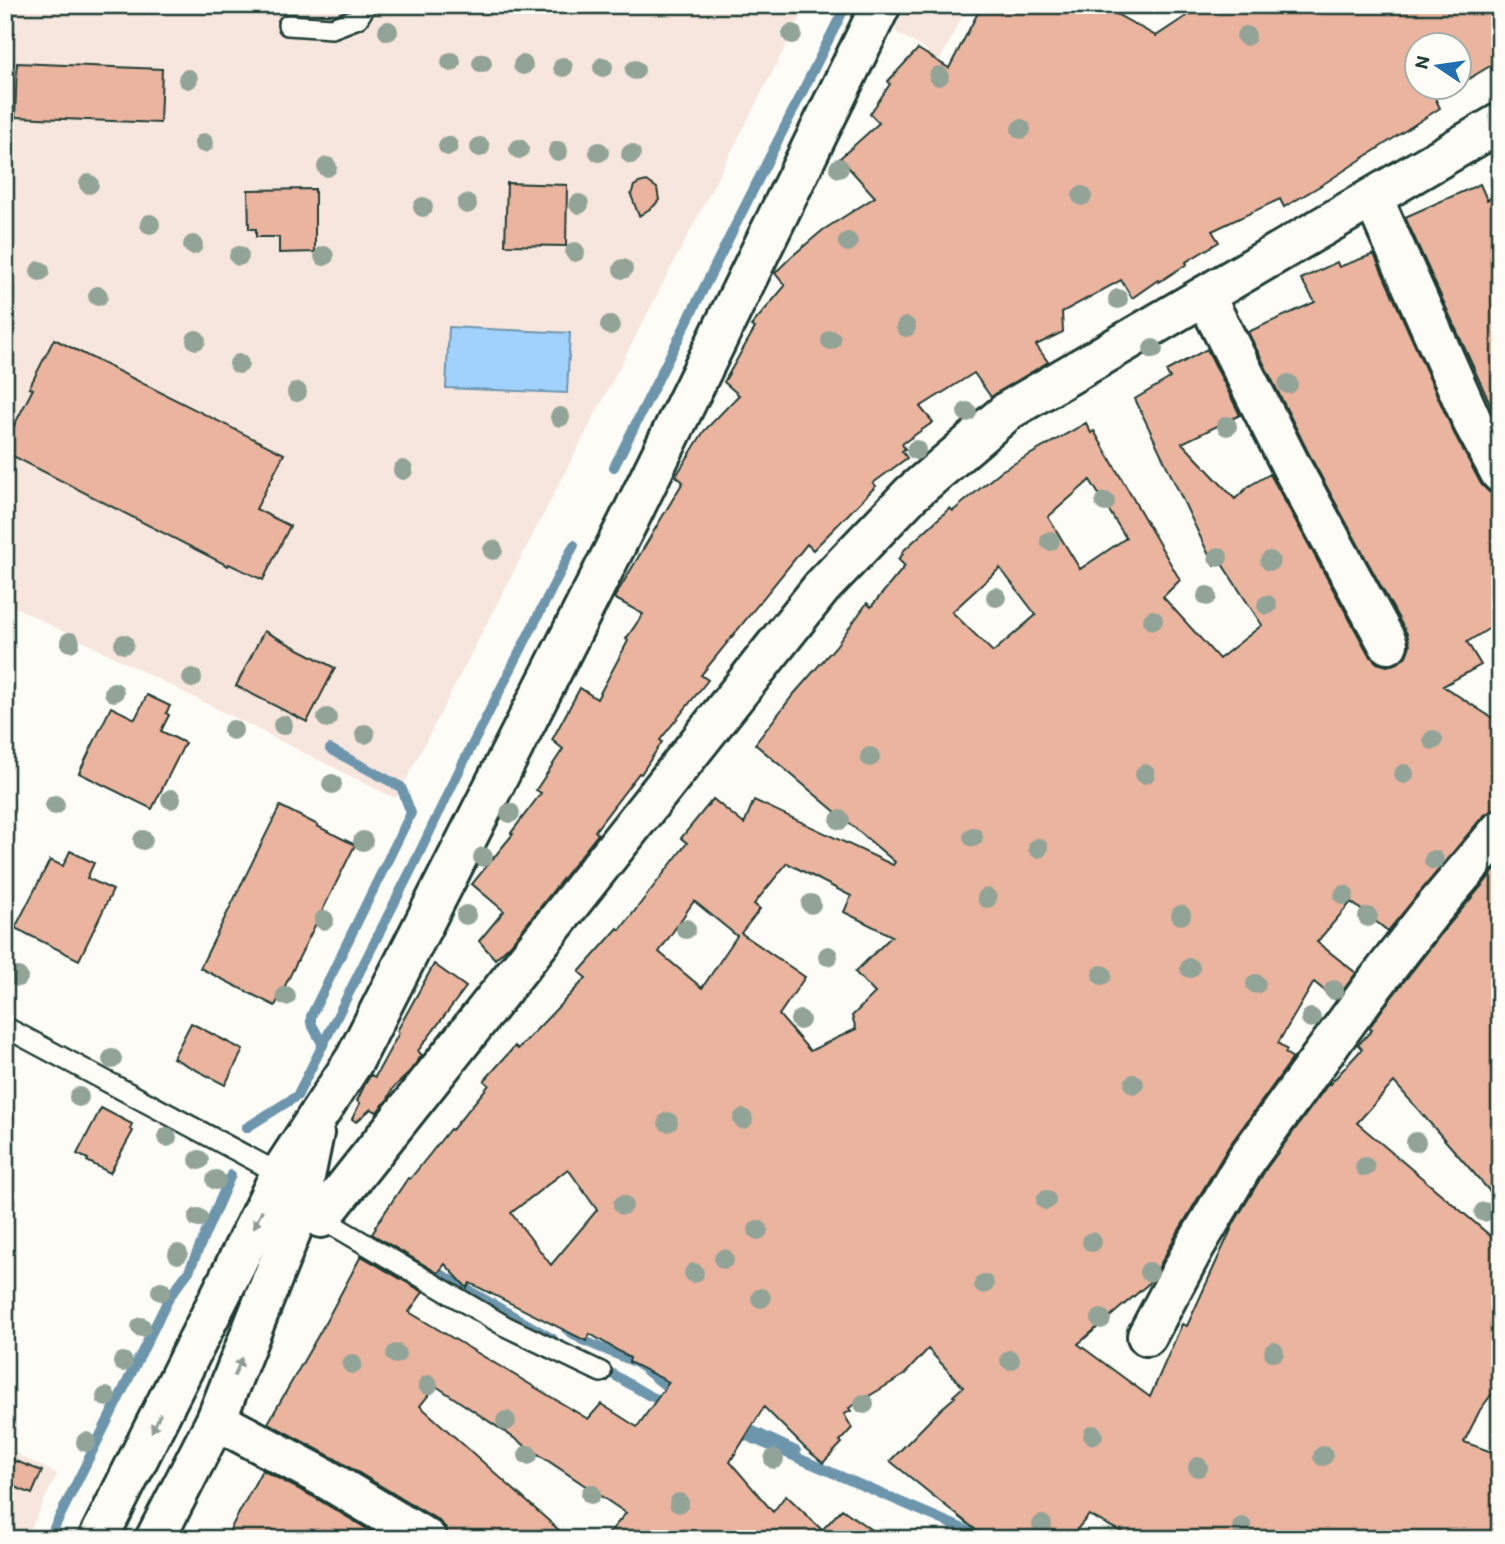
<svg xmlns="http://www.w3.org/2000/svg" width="1505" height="1544" font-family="Itim,sans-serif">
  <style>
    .built { fill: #f7e6dd }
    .water { fill: #a1d1fd; stroke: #6d96ad; stroke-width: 2 }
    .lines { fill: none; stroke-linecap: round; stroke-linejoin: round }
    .stream { stroke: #6d96ad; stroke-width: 10 }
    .building { fill: #eab49f; stroke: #1f3d34; stroke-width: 2; fill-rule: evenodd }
    .lane-casing { stroke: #1f3d34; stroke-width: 24 }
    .street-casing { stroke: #1f3d34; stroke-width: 44 }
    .primary-casing { stroke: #1f3d34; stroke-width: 44 }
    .lane { stroke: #fdfcf7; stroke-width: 19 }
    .street { stroke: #fdfcf7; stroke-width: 38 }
    .primary { stroke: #fdfcf7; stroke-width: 38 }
    .tree { fill: #92a497 }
    .oneway { fill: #8e9c96 }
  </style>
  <rect width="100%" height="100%" fill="#fdfcf7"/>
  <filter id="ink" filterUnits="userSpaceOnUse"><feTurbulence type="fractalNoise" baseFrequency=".0143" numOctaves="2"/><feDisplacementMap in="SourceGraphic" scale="14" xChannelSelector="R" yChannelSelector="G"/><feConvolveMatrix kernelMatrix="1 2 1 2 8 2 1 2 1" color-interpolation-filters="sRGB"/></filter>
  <g filter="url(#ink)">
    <g class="built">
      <path d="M5,5H807L397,797H392L5,602Z"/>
      <path d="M906,5H968L938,64L926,57L928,51L894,31Z"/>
      <path d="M5,1448L57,1474L26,1539H5Z"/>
    </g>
    <path class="water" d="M449,327L570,333L567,393L446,388Z"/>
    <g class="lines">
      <g class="stream">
        <path d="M614,467L846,5"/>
        <path d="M323,1045L311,1023V1016L411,813L401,787L330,749"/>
        <path d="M246,1128L297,1096L414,864L460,769L574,545"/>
        <path d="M427,1266L553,1339"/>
        <path d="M566,1329L582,1340L637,1363L676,1394"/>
        <path d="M599,1366L648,1395L669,1404"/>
        <path d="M740,1425L796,1451"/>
        <path d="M735,1431L987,1539"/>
        <path d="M54,1528L170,1296L189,1271L231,1175"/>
      </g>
    </g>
    <g class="building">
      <path d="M982,5H1100L1156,36L1203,5H1500V60L1460,84V46H1418V88H1453L1435,98L1440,108L1325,183L1284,207L1280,199L1212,231L1219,242L1186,262L1187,264L1159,282L1158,280L1132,298L1121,280L1062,312L1063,332L1036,345L1048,362L991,397L974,373L920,407L933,422L902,444L905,449L902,451L907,458L873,483L876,486L813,550L807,544L701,675L708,680L660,740L662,742L641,774L639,773L595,831L598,834L510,945L495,959L479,941L504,911L472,884L513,834L511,833L541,793L536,790L563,749L552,740L580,688L597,699L628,641L626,639L643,614L614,598L683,482L676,476L704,431L739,395L724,382L755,328L751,326L785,286L775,273L791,257L823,230L875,197L840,158L879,123L870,114L890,84L888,81L918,49L949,68Z"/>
      <path d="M17,63L162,69L160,123L15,117Z"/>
      <path d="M647,181L657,188L659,200L654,206L639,216L631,195L634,186L639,183Z"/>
      <path d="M507,183L567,185L566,246L505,245Z"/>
      <path d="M1480,184L1487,200L1500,192V426L1405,217Z"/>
      <path d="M315,189V252L279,253V237H256V229H249L248,190Z"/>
      <path d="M1374,254L1454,433L1481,484L1489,492L1500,495V622L1467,642L1481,665L1443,686L1500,723V803L1494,809L1483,816L1388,931L1351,902L1317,942L1356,973L1336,1000L1314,982L1278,1043L1287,1050L1285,1053L1293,1058L1229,1146L1175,1237L1153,1278L1147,1285L1078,1344L1150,1397L1182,1324L1187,1326L1234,1223L1266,1169L1329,1083L1330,1084L1362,1049L1358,1045L1372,1030L1369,1028L1384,1007L1446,928L1500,864V1203L1394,1082L1357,1123L1500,1244V1383L1480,1410L1464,1442L1500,1455V1539H1135L1089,1515L1069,1539H987L890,1461L941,1409L955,1397L953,1396L963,1387L928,1349L904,1375L849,1408L851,1411L844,1414L852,1428L840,1441L842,1443L823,1463L806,1449L764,1407L730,1462L773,1512L786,1495L822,1530L842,1509L884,1539H604L626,1513L436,1386L420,1406L569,1539H449L446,1528L438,1520L334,1458L268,1423L323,1327L361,1256L423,1292L409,1312L588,1419L601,1404L637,1427L669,1382L629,1362L630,1358L590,1334L586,1341L470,1283L467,1288L445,1264L438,1273L372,1234L376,1228L375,1227L408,1178L410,1179L450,1129L452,1130L489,1085L484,1081L515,1046L518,1049L586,978L579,972L618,928L620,930L687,843L681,838L713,799L744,824L754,800L893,865L895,862L755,744L793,695L836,646L867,603L871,607L905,566L898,559L903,554L902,552L950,508L953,511L1001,471L1086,423L1091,433L1094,431L1180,580L1163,597L1219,659L1262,625L1220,561L1214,566L1135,399L1170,378L1166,371L1207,349L1240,415L1182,443L1235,499L1249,486L1270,474L1369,655L1377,663L1387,666L1398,663L1406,656L1410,645L1407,634L1311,458L1248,332L1315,302L1301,279L1337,262L1339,267ZM1090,480L1126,538L1080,569L1048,517ZM1000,568L1036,615L993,652L952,612ZM787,863L851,896L844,912L892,936L855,972L875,993L852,1016L856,1029L810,1051L779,1015L805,977L741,933L760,909L754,904ZM694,901L737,936L702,988L659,952ZM568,1169L597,1210L551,1265L511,1213Z"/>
      <path d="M54,339L284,454L256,509L290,526L263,580L229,564L228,566L5,452V443L33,389L29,388Z"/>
      <path d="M264,631L335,668L307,722L236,686Z"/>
      <path d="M147,695L170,706L166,713L169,715L161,731L185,743L152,809L79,773L111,707L135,719Z"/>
      <path d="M280,806L318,825L317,826L355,845L275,1006L200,968Z"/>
      <path d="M70,851L94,863L87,878L113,890L79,960L15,928L50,860L63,866Z"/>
      <path d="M434,964L466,987L418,1051L422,1055L406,1076L393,1088L388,1099L377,1112L371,1109L356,1122L352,1119L360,1103L357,1101L365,1084L371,1075L375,1077L399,1033L397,1031Z"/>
      <path d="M191,1023L243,1050L225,1085L173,1058Z"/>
      <path d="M101,1108L132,1124L130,1129L133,1131L110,1173L87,1161L88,1159L77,1154Z"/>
      <path d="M5,1457L42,1471L32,1494L5,1483Z"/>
      <path d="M262,1470L312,1496L384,1539H225Z"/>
    </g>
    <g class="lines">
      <defs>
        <g id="lane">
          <path d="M288,25L332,28L358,18L366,5"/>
          <path d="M5,1027L280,1174"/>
          <path d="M321,1218L505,1326L601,1372"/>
        </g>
        <g id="street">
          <path d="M1373,198L1473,423L1500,473"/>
          <path d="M1205,296L1292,468L1388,644"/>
          <path d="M282,1177L321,1218L822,587L911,494L1009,410L1500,123"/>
          <path d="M1147,1336L1194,1248L1248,1157L1367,994L1429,914L1500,830"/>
          <path d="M216,1420L323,1477L427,1539"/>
        </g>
        <g id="primary">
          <path d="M98,1539L230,1276L280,1174L355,1059L629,520L881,5"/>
          <path d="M155,1539L216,1420L303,1202L305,1177L314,1133"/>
        </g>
      </defs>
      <use href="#lane" class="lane-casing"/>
      <use href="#street" class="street-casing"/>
      <use href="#primary" class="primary-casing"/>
      <use href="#lane" class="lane"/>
      <use href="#street" class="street"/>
      <use href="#primary" class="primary"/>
    </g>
    <g class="tree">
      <circle cx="388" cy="31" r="10"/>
      <circle cx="792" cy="34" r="10"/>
      <circle cx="1246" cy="36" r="10"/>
      <circle cx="451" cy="62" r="10"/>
      <circle cx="482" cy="63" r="10"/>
      <circle cx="523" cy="65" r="10"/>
      <circle cx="563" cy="67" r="10"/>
      <circle cx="603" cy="67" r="10"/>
      <circle cx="635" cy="70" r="10"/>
      <circle cx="939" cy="76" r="10"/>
      <circle cx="188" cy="79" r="10"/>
      <circle cx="1021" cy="129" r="10"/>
      <circle cx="204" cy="143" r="10"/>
      <circle cx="448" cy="146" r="10"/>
      <circle cx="480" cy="147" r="10"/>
      <circle cx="519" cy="149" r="10"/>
      <circle cx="558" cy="151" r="10"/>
      <circle cx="599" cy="152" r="10"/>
      <circle cx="631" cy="154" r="10"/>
      <circle cx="327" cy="167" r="10"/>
      <circle cx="839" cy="168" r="10"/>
      <circle cx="89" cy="184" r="10"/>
      <circle cx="1082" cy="196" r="10"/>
      <circle cx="467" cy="204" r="10"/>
      <circle cx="579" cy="204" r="10"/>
      <circle cx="423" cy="207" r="10"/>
      <circle cx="150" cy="224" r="10"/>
      <circle cx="848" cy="242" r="10"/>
      <circle cx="193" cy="245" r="10"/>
      <circle cx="575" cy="252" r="10"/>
      <circle cx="239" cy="256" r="10"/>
      <circle cx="324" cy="256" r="10"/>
      <circle cx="623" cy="269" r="10"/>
      <circle cx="40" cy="271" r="10"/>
      <circle cx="98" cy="296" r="10"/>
      <circle cx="1118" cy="299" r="10"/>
      <circle cx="610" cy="325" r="10"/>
      <circle cx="906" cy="327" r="10"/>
      <circle cx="196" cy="340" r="10"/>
      <circle cx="831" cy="340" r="10"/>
      <circle cx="1153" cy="349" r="10"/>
      <circle cx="239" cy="364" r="10"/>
      <circle cx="1288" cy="384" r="10"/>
      <circle cx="297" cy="392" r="10"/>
      <circle cx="967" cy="412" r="10"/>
      <circle cx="560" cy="417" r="10"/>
      <circle cx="1227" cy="426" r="10"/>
      <circle cx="916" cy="450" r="10"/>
      <circle cx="403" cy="470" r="10"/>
      <circle cx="1105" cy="502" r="10"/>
      <circle cx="1050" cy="541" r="10"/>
      <circle cx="493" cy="550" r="10"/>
      <circle cx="1218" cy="557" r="10"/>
      <circle cx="1270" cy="561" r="10"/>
      <circle cx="1207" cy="596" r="10"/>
      <circle cx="996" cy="597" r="10"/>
      <circle cx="1267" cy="605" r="10"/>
      <circle cx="1153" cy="620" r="10"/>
      <circle cx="70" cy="642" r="10"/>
      <circle cx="124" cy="644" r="10"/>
      <circle cx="192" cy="678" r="10"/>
      <circle cx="114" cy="692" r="10"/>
      <circle cx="327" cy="718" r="10"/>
      <circle cx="283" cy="725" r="10"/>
      <circle cx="233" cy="730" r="10"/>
      <circle cx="365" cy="734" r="10"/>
      <circle cx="1433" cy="740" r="10"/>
      <circle cx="870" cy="757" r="10"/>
      <circle cx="1145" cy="774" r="10"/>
      <circle cx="1404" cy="774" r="10"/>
      <circle cx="332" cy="784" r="10"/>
      <circle cx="171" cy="799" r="10"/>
      <circle cx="55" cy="805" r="10"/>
      <circle cx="510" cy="813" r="10"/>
      <circle cx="840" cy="820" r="10"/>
      <circle cx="973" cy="837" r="10"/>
      <circle cx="143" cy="840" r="10"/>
      <circle cx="363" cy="841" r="10"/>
      <circle cx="1038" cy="848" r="10"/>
      <circle cx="483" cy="857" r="10"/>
      <circle cx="1434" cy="860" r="10"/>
      <circle cx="1344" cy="895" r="10"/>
      <circle cx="987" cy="898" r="10"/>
      <circle cx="811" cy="904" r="10"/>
      <circle cx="466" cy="915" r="10"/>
      <circle cx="1181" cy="915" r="10"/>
      <circle cx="1368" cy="917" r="10"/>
      <circle cx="324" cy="920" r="10"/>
      <circle cx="686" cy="929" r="10"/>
      <circle cx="828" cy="956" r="10"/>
      <circle cx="1190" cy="968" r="10"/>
      <circle cx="1102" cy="975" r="10"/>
      <circle cx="18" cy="977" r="10"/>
      <circle cx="1256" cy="984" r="10"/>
      <circle cx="1334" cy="990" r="10"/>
      <circle cx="286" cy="996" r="10"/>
      <circle cx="1311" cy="1018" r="10"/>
      <circle cx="800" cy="1020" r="10"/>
      <circle cx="112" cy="1059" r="10"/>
      <circle cx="1134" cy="1084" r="10"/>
      <circle cx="79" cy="1097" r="10"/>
      <circle cx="743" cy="1119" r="10"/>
      <circle cx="668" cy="1122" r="10"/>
      <circle cx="167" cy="1137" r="10"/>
      <circle cx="1416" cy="1142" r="10"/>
      <circle cx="199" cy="1160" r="10"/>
      <circle cx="1365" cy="1167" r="10"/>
      <circle cx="216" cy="1180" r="10"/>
      <circle cx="1046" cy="1200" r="10"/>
      <circle cx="623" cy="1205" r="10"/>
      <circle cx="1484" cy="1212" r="10"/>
      <circle cx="198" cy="1218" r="10"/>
      <circle cx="758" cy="1230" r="10"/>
      <circle cx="1092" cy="1242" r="10"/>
      <circle cx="178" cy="1254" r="10"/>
      <circle cx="724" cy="1259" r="10"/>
      <circle cx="1149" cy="1272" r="10"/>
      <circle cx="694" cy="1273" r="10"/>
      <circle cx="984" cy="1284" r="10"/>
      <circle cx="161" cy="1291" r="10"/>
      <circle cx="761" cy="1298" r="10"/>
      <circle cx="1101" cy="1319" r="10"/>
      <circle cx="141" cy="1327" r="10"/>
      <circle cx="1274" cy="1352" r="10"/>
      <circle cx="396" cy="1354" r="10"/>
      <circle cx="1010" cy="1360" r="10"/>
      <circle cx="123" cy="1362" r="10"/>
      <circle cx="352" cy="1364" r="10"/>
      <circle cx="428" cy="1385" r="10"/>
      <circle cx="106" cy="1397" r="10"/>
      <circle cx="864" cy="1404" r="10"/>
      <circle cx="506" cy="1421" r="10"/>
      <circle cx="1093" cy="1435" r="10"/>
      <circle cx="86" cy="1442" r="10"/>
      <circle cx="528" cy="1455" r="10"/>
      <circle cx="1323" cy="1456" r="10"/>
      <circle cx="774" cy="1459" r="10"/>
      <circle cx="1198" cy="1467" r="10"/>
      <circle cx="591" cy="1494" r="10"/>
      <circle cx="679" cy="1503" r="10"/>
      <circle cx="1042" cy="1525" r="10"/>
      <circle cx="1242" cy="1527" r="10"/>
    </g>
    <defs><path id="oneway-solid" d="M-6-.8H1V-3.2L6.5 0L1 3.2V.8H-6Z" transform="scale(1.75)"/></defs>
    <g class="oneway">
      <use href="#oneway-solid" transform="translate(258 1219) rotate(116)"/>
      <use href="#oneway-solid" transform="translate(238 1367) rotate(-68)"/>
      <use href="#oneway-solid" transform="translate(156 1423) rotate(117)"/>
    </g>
  </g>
  <rect width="1505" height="1544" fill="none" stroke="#fdfcf7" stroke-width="28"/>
  <rect x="14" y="14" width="1477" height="1516" fill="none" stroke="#1f3d34" stroke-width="2.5" filter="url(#ink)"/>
  <g transform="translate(1438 66) rotate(283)"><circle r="33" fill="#fdfcf7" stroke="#a4b0a9" stroke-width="2"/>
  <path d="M0-5L12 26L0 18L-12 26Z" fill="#1f6fb2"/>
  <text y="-10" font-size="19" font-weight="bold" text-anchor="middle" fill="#1f3d34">N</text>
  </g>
</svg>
